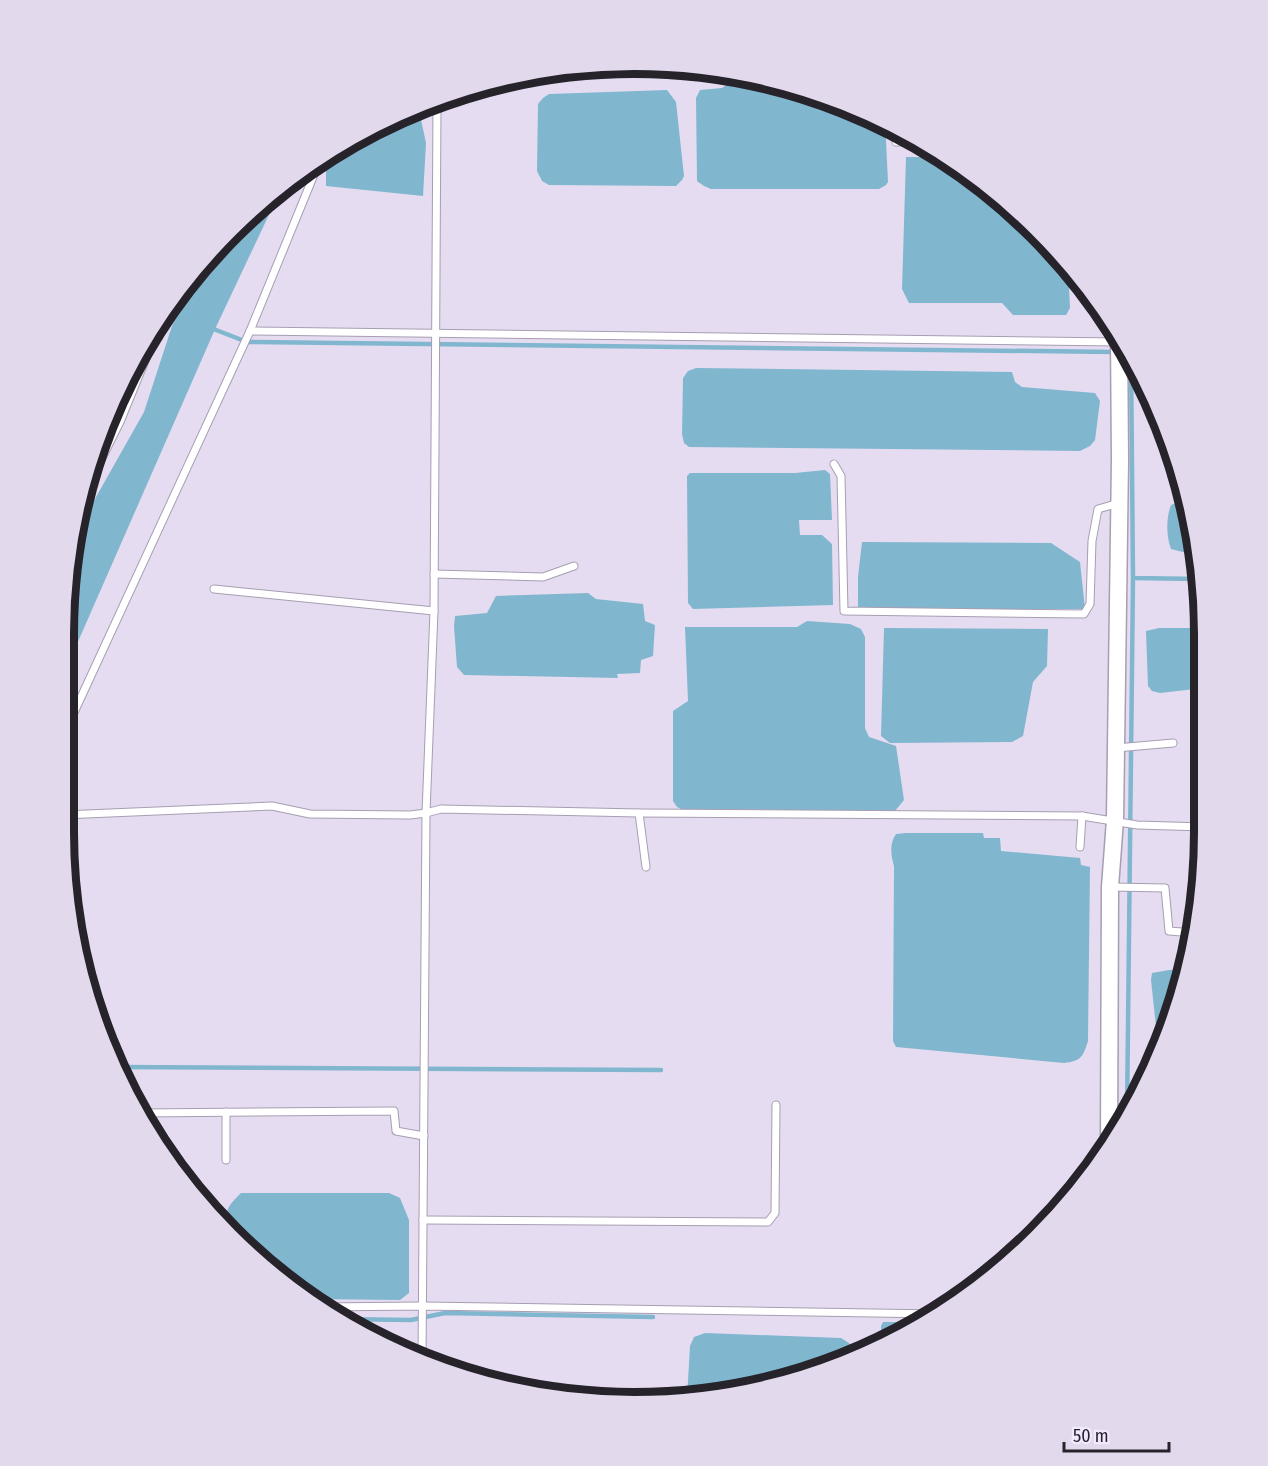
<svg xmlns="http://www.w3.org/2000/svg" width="1268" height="1466" font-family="'Fira Sans Condensed',sans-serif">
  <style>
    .water { fill: #80b7cf }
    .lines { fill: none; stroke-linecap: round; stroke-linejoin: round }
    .stream { stroke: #80b7cf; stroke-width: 4.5 }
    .service-casing { stroke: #a79eb2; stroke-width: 9 }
    .tertiary-casing { stroke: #a79eb2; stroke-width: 19 }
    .service { stroke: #fff; stroke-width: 7 }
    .tertiary { stroke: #fff; stroke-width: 16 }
    .rim { fill: none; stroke: #26232b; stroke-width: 8 }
  </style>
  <rect width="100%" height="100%" fill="#e5dcf1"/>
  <g class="water">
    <path d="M732,81L781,82L885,121L888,182L886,185L879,189H711L704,186L697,181L696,98L700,90L722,88Z"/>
    <path d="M667,90L676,102L684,176L682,180L676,186L549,185L542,181L537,171L538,104L543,98L549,94Z"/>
    <path d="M416,109L419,110L426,143L423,196L326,186V170L338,147L348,140Z"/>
    <path d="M906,157H943L981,181L1063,257L1068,264L1070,308L1066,315H1013L1002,303H909L902,289Z"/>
    <path d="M282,187L216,327L66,669L68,560L70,553L96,497L144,412L172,326L209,256L258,204Z"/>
    <path d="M165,313L99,456L122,381Z"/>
    <path d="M696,368L1012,372L1015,382L1022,387L1095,393L1100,401L1095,440L1090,446L1080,451L689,447L684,443L682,434L683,378L688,371Z"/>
    <path d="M825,470L830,474L832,520H799L800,535H822L832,544L833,605L693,609L688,603L687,476L690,473H795Z"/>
    <path d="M1180,501L1185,502L1195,552H1183L1171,549C1166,536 1166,518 1171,505Z"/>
    <path d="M862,542L1051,543L1080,562L1085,609H858V577Z"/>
    <path d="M588,593L596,599L643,604L645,621L655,625L653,656L641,660L640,673L617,674L618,678L464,675L457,667L454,626L455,616L487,613L496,596Z"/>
    <path d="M807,621L850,624L861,629L865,637V728L869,737L896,746L904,800L895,811L681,809L677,807L673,801V711L688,701L685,627H797Z"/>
    <path d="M884,628L1048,629L1047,666L1033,682L1023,736L1012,742L890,743L881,736Z"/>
    <path d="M1159,628H1204V688L1160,693L1152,691L1148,686L1146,631Z"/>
    <path d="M906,833H983L984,838H1000L1001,851L1080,858L1081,865L1090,867L1088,1041C1083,1057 1081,1061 1064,1063L896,1047L893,1041L894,866C891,855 889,844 896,834Z"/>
    <path d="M1186,969L1162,1050L1161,1051L1158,1045L1151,980L1152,973L1169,970Z"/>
    <path d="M192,1190C207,1190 215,1204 215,1218L204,1208Z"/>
    <path d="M241,1193H389L400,1198L409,1220V1293L400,1300L308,1299L225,1227C226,1208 228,1206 241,1193Z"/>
    <path d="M883,1322H921L881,1341V1326Z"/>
    <path d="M705,1333L841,1338L849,1343L856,1354L818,1373L708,1398H687L690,1346L694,1337Z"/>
  </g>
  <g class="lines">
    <g class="stream">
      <path d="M211,328L247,342L1115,352"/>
      <path d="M1131,355L1133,578L1200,579"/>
      <path d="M115,1067L661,1070"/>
      <path d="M1127,1115L1133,578"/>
      <path d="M340,1319L411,1320L445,1313L653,1317"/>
    </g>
    <defs>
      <g id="service">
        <path d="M896,128V142H919"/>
        <path d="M250,331L1118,342"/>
        <path d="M834,464L841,476L844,611L1084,614L1090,604L1092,541L1098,509L1119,503"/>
        <path d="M94,474L120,422L165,312"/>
        <path d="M434,574L543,577L574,566"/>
        <path d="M214,589L434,611"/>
        <path d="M65,732L250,331L320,160"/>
        <path d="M1116,748L1173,743"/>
        <path d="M639,813L646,867"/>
        <path d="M63,815L272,806L310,814L410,815L426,813L441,809L639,813L1082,816L1137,825L1205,827"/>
        <path d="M1080,847L1082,816"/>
        <path d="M1111,887L1165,888L1169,931L1195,933"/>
        <path d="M141,1113L394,1111L396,1131L424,1136"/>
        <path d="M226,1160V1112"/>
        <path d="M423,1220L768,1222L775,1213L776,1105"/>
        <path d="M317,1307L422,1306L938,1314"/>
        <path d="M422,1361L426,813L434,611L437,105L432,101"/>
      </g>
      <path id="tertiary" d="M1109,1149L1110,887L1115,820L1120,460L1119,335"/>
    </defs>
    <use href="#service" class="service-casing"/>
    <use href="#tertiary" class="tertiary-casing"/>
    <use href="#service" class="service"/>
    <use href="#tertiary" class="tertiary"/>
  </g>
  <path d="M0 0H1268V1466H0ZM634 74H634A560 560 0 0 1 1194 634V832A560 560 0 0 1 634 1392H634A560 560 0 0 1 74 832V634A560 560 0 0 1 634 74Z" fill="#e3d9ed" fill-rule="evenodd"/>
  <path class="rim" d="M634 74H634A560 560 0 0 1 1194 634V832A560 560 0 0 1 634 1392H634A560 560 0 0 1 74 832V634A560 560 0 0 1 634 74Z"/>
  <path d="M1064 1442v9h105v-9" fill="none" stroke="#26232b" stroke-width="3"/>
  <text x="1073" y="1442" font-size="18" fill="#26232b" stroke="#f3e9fe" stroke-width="4.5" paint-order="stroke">50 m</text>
</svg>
